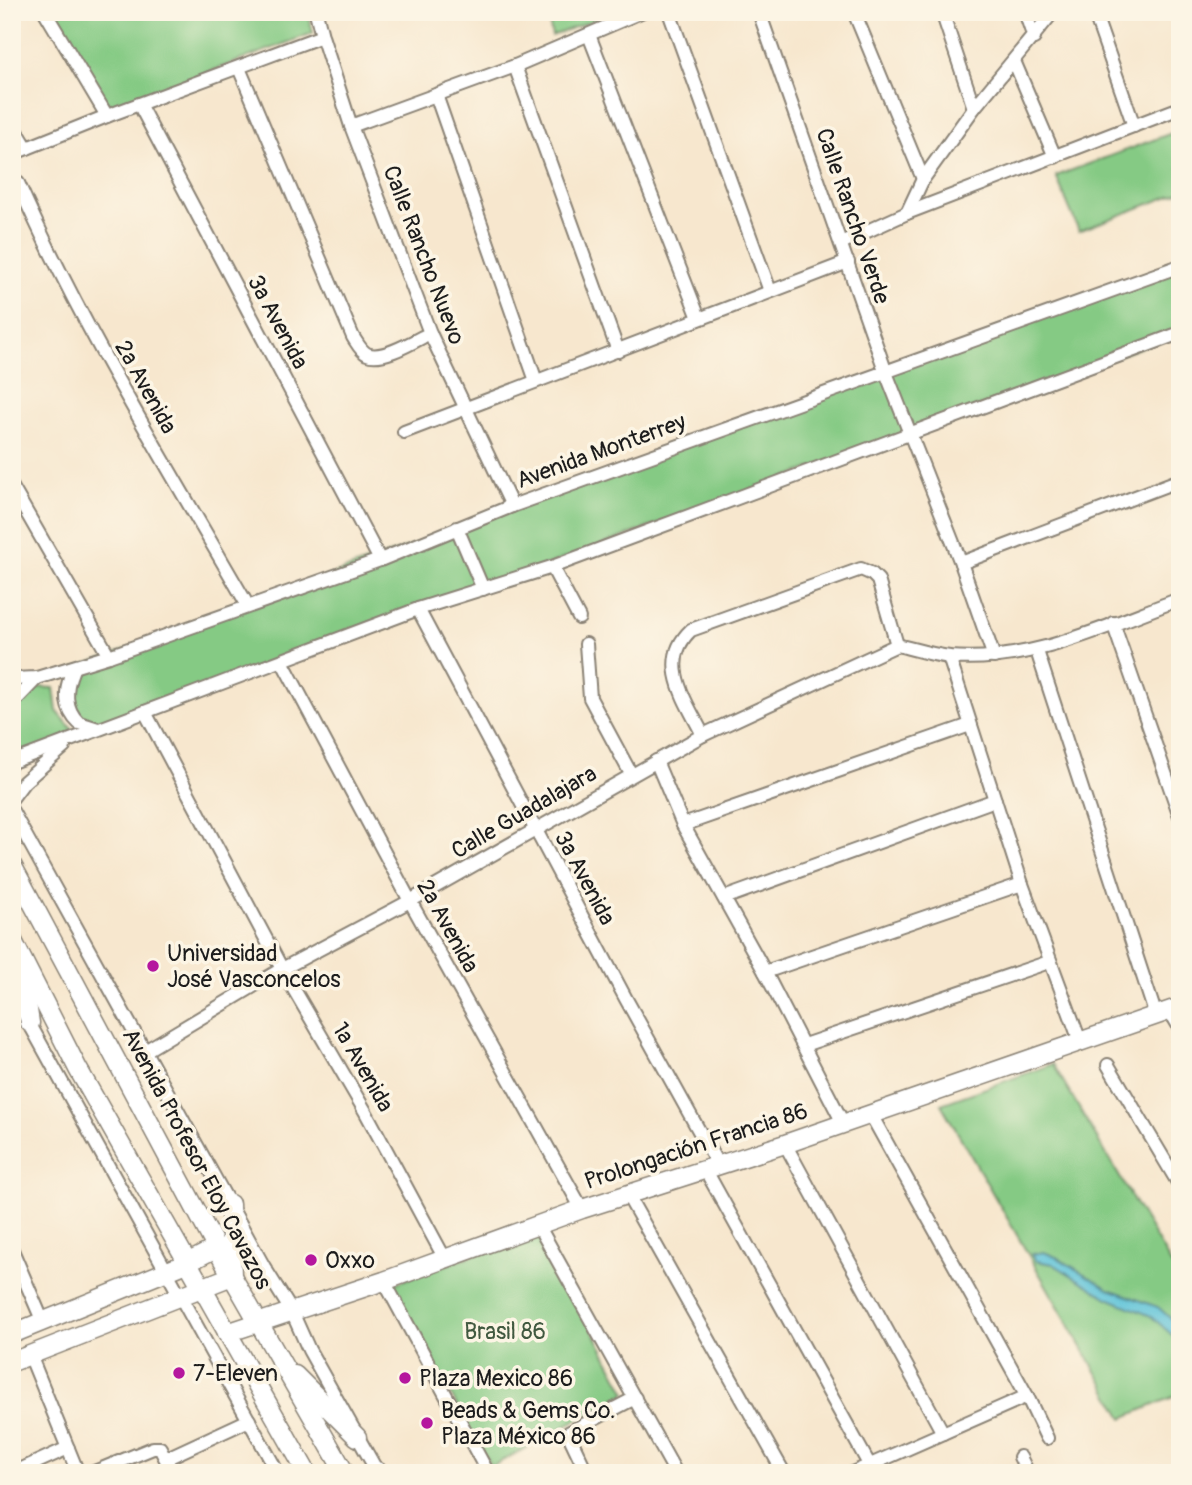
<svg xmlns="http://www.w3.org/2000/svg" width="1192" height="1485" font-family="Pangolin,sans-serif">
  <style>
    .green { fill: #85ca84; stroke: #507350; stroke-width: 2 }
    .water { fill: #5cc3d9; stroke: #3c707a; stroke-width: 2 }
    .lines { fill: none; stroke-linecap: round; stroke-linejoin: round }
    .street-casing { stroke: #8a8275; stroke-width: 16 }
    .secondary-casing { stroke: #8a8275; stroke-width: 21 }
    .street { stroke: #fff; stroke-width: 12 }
    .secondary { stroke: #fff; stroke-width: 18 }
    .poi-dot { fill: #b5179e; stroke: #fcf5e5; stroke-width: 2.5 }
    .labels { text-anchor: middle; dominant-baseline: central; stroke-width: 7; stroke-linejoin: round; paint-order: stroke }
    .street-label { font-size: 23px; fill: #1c1c1c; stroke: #fcf5e5 }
    .poi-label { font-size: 23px; fill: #1c1c1c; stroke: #fcf5e5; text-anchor: start }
    .park-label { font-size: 23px; fill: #415940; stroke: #fcf5e5 }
  </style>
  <rect width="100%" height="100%" fill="#fcf5e5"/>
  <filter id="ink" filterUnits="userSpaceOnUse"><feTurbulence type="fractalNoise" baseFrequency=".0143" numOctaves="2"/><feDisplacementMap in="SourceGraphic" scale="14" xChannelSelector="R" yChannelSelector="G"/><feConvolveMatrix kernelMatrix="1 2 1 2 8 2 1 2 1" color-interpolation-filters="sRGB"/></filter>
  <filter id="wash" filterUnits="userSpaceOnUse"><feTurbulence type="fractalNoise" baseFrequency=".00686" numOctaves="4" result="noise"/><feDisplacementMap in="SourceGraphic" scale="28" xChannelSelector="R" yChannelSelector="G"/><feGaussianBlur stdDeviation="1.57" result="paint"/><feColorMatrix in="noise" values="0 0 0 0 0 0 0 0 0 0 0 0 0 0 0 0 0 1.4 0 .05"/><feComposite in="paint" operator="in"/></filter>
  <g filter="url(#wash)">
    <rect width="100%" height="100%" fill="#f7e7ce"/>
    <g class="green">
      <path d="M54,12H308L313,33L110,109Z"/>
      <path d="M547,12H614L552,36Z"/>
      <path d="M1180,130V192L1079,231L1056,176Z"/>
      <path d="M1180,266V333L99,729L83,726L68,707L73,669Z"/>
      <path d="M31,687L54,688L57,711L73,730L55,743L12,759V708Z"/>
      <path d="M1053,1064L1180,1279V1394L1123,1418L941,1104Z"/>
      <path d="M540,1231L626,1393L491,1467L390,1285Z"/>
    </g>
    <path class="water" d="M1044,1252L1058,1258L1109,1289L1158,1307L1180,1327V1342L1151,1316L1108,1298L1053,1264L1036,1261L1032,1254Z"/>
  </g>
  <g filter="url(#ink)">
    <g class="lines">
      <defs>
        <g id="street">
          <path d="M45,12L107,116"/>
          <path d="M316,12L322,36L351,126L430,333L512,506"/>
          <path d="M669,12L770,291"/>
          <path d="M759,12L885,370L961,563L994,657"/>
          <path d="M854,12L923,179"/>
          <path d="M942,12L974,108"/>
          <path d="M1025,12L1034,38"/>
          <path d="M1094,12L1134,126"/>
          <path d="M589,35L699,318"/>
          <path d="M1014,61L1055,157"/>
          <path d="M515,66L618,351"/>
          <path d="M239,68L353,337C357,343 361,351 367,354C383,361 416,340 430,333"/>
          <path d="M436,95L536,381"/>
          <path d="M139,104L380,560"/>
          <path d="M12,123L27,148"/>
          <path d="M351,126L515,66L641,12"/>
          <path d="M12,154L107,116L322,36"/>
          <path d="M18,183C83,330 168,467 248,606"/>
          <path d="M907,213L923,179L974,108L1053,12"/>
          <path d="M841,243L907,213L1180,108"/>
          <path d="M404,432L848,262"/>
          <path d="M12,487L109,656"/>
          <path d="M457,528L483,589"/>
          <path d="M961,563L1180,480"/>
          <path d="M552,567L579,618"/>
          <path d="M418,609L626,999L718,1165"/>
          <path d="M1113,623L1180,816"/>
          <path d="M586,644L590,698L631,774"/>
          <path d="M897,645C914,649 932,655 950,657C1030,664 1106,626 1180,599"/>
          <path d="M1037,651L1156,1016"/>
          <path d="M949,657L1022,884L1080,1041"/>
          <path d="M282,661L410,901L582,1209"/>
          <path d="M73,669C65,688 63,708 79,723L98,729"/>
          <path d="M12,679L37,678L109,656L380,560L512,506L1180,266"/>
          <path d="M12,704L37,678"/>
          <path d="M145,712L282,969L365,1111L445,1259"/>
          <path d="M703,735C686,701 657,662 691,630L861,569L872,574L878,580L897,645"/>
          <path d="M656,761L683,825L765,972L843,1123"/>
          <path d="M12,762L418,609L552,567L1180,333"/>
          <path d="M12,798L24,782L64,747"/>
          <path d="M12,811L264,1267L292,1312L309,1350L378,1473"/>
          <path d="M683,825L970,725"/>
          <path d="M724,898L995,800"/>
          <path d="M765,972L1022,884"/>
          <path d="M12,992L278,1473"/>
          <path d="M1170,1011L1180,1028"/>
          <path d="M804,1045L1049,962"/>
          <path d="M145,1051L282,969L410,901L703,735L897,645"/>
          <path d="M1108,1065L1180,1186"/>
          <path d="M870,1113L1027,1396L1047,1438"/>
          <path d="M785,1144L943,1433"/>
          <path d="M705,1169L870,1466"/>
          <path d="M627,1194L784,1473"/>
          <path d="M538,1225L676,1473"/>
          <path d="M12,1250L43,1322"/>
          <path d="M384,1281L488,1473"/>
          <path d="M30,1355L78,1473"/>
          <path d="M1020,1457L1028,1473"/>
          <path d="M167,1458L249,1420"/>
          <path d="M13,1473L68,1448"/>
          <path d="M92,1473L153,1448H160L173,1473"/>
          <path d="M587,1473L568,1433L635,1398"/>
          <path d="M852,1473L1027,1396"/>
        </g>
        <g id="secondary">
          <path d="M12,865L225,1264L345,1473"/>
          <path d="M12,939L78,1069L307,1473"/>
          <path d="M22,970L30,1023"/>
          <path d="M227,1333L384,1281L582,1209L785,1144L1180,1007"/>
          <path d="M12,1334L187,1263L216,1248"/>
          <path d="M12,1362L232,1276L230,1204"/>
          <path d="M295,1375L357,1437"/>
          <path d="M377,1471V1473"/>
        </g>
      </defs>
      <use href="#street" class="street-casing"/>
      <use href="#secondary" class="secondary-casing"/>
      <use href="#street" class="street"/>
      <use href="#secondary" class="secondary"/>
    </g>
  </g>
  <g class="poi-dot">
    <circle cx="153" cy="966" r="7"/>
    <circle cx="311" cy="1260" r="7"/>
    <circle cx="179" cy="1373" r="7"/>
    <circle cx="405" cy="1378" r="7"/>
    <circle cx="427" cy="1423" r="7"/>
  </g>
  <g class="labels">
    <g class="street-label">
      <text transform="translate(853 216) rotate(71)">Calle Rancho Verde</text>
      <text transform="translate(424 255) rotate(69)">Calle Rancho Nuevo</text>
      <text transform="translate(278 322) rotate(62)">3a Avenida</text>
      <text transform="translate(146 387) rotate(61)">2a Avenida</text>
      <text transform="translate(601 451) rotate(-20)">Avenida Monterrey</text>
      <text transform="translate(524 812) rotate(-30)">Calle Guadalajara</text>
      <text transform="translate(585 878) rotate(62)">3a Avenida</text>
      <text transform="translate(448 926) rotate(61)">2a Avenida</text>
      <text transform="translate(363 1067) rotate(60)">1a Avenida</text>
      <text transform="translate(696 1146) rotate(-18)">Prolongación Francia 86</text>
      <text transform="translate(197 1159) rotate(62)">Avenida Profesor Eloy Cavazos</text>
    </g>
    <g class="poi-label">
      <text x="167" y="953">Universidad<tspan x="167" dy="26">José Vasconcelos</tspan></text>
      <text x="325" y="1260">Oxxo</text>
      <text x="193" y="1373">7-Eleven</text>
      <text x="419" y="1378">Plaza Mexico 86</text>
      <text x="441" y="1410">Beads &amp; Gems Co.<tspan x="441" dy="26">Plaza México 86</tspan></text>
    </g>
    <g class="park-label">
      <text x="505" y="1331">Brasil 86</text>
    </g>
  </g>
  <rect width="1192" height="1485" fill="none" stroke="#fcf5e5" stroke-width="42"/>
</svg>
